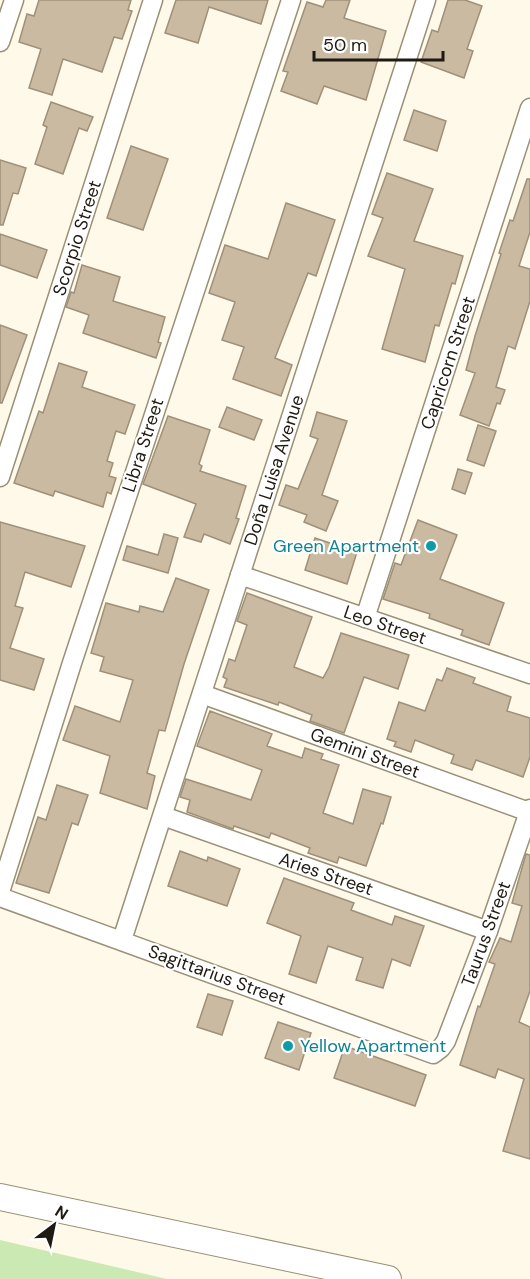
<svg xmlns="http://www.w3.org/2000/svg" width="530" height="1279" font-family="'DM Sans',sans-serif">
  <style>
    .green { fill: #cbeab3 }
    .building { fill: #cabaa2; stroke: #9f9079; stroke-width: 1.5 }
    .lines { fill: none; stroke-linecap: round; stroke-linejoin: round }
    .street-casing { stroke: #999077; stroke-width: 21 }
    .secondary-casing { stroke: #999077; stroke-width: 28 }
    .street { stroke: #fff; stroke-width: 18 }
    .secondary { stroke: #fff; stroke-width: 26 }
    .culture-dot { fill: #0f9aa8; stroke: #fff; stroke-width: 2 }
    .labels { text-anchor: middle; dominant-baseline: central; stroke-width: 4.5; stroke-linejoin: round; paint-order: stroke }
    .street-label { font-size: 18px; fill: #1f1b12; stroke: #fff }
    .culture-label { font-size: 18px; fill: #0d838f; stroke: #fff; text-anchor: end }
  </style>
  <rect width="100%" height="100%" fill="#fff9e9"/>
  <path class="green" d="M0,1240L167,1279H0Z"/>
  <g class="building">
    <path d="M39,0H131L128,10L132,11L122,39L114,37L102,72L63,59L52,95L29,88L41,49L19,42L27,14L34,16Z"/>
    <path d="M176,0H268L261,24L209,7L198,43L165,33Z"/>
    <path d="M326,0H350L344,18L386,31L366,100L324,86L317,104L281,91L288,72L283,71L307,2L323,7Z"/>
    <path d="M448,0H465L482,6L467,49L473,51L464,78L421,62L432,30L438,32Z"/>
    <path d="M51,102L93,117L87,131L79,128L63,174L35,164L47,127L43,125Z"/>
    <path d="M414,110L446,121L437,151L404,140Z"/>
    <path d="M131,146L168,159L143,230L107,218Z"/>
    <path d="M0,160L26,168L18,194L13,193L3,225H0Z"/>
    <path d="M387,173L433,189L414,241L463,256L455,284L452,283L439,326L435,325L425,362L382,349L405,269L368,256L383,218L372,214Z"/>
    <path d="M527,179H530V232L519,266L530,269V301L515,349L508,346L496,387L505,390L500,404L497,403L489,426L460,415L475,373L466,370L475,336L501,254L499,253L510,220L513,221Z"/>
    <path d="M286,203L335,220L316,276L308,273L275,358L292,365L281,396L233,379L244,347L222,340L235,302L209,293L225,245L268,259Z"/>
    <path d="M0,234L47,250L37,278L0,265Z"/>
    <path d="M82,265L120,277L113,301L165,317L158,342L161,343L156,358L83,333L89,315L66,307L71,292L74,293Z"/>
    <path d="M0,325L27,335L2,403H0Z"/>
    <path d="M59,363L87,372L82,387L135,405L125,434L116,431L107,461L113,463L109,476L116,478L111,494L107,492L103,507L55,491L53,496L14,483L39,411L43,413Z"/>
    <path d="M227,407L262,420L254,440L219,427Z"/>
    <path d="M317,412L347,421L322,495L338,501L326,531L304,522L307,515L279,505L286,485L298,489L318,439L310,436Z"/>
    <path d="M168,416L210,430L199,464L202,466L200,471L246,486L236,518L239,519L230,544L204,534L201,542L184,537L196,504L143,484Z"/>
    <path d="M478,425L496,431L484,466L467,460Z"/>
    <path d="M458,469L472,473L465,494L452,489Z"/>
    <path d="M418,520L457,535L440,579L504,603L489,645L461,635L463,630L429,618L430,614L383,599L395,563L401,565Z"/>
    <path d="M0,522L85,546L71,587L25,572L15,606L23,608L10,648L44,659L34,690L0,680Z"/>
    <path d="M164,534L178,538L168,573L123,560L127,546L158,555Z"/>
    <path d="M315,538L357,552L347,584L305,570Z"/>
    <path d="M176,578L209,590L184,664L165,731L159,730L147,773L155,776L147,809L100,793L110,756L63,740L75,706L120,722L133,680L100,671L104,657L91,653L106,603L139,612L140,606L163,612Z"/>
    <path d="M247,593L312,617L294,667L323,678L329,667L341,633L409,655L398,689L364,677L344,733L310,721L312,715L279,702L278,705L224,687L227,679L223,677L229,659L235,661L247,625L237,621Z"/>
    <path d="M447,668L475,678L473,683L511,697L507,711L530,718V757L523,777L476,760L472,770L451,763L454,755L415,740L411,752L394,746L396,742L387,739L399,702L425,711L437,679L442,681Z"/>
    <path d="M210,711L272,734L267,746L302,758L305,748L323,754L321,759L339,765L323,813L353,824L363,789L391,797L383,824L381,823L366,866L339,857L337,863L308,853L310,848L271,833L269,838L234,826L233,829L187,812L190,800L180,797L186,779L251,800L262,770L197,746Z"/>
    <path d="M57,785L88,795L78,825L72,823L49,893L16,883L38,817L46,820Z"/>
    <path d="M180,851L207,861L208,857L240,869L227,906L168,886Z"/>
    <path d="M526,854L530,855V991L519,1022L530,1027V1159L503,1151L524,1079L498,1069L495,1078L460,1065L478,1006L480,1007L495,964L489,962L500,938L511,942L522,906L512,903Z"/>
    <path d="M284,878L354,903L351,910L392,925L395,916L424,926L410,966L392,959L383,988L356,980L363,958L328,946L316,983L289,974L301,936L267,923Z"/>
    <path d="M208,994L233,1001L222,1035L197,1027Z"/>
    <path d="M278,1022L311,1033L299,1070L265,1058Z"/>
    <path d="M345,1046L426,1075L415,1106L334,1078Z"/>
  </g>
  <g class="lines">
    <defs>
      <g id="street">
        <path d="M0,42L14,0"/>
        <path d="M0,477L153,0"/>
        <path d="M240,575L530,674"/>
        <path d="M365,618L530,108"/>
        <path d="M202,694L529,812"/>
        <path d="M163,816L488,931"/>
        <path d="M0,892L72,663L291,0"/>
        <path d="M0,897L433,1054L441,1048L446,1041L488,931L530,809"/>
        <path d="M122,940L426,0"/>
      </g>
      <path id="secondary" d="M0,1197L388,1279"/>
    </defs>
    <use href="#street" class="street-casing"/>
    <use href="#secondary" class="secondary-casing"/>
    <use href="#street" class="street"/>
    <use href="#secondary" class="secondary"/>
  </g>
  <g class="culture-dot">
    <circle cx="431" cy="546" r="6"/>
    <circle cx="288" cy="1046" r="6"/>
  </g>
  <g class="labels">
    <g class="street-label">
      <text transform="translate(77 238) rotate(-72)">Scorpio Street</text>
      <text transform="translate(448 363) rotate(-72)">Capricorn Street</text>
      <text transform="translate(143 445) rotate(-72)">Libra Street</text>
      <text transform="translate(274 470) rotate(-72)">Doña Luisa Avenue</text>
      <text transform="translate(385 625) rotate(19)">Leo Street</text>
      <text transform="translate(365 753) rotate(20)">Gemini Street</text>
      <text transform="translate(326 874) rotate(19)">Aries Street</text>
      <text transform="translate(486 934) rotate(-70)">Taurus Street</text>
      <text transform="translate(217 975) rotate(20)">Sagittarius Street</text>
    </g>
    <g class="culture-label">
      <text x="419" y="546">Green Apartment</text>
      <text x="300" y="1046" text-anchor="start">Yellow Apartment</text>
    </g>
  </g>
  <g transform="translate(54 1225) rotate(32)" stroke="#ffffff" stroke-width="4.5" paint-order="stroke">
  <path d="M0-4.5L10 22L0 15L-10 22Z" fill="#1f1b12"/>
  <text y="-9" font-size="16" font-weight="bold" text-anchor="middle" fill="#1f1b12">N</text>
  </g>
  <path d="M314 51v9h129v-9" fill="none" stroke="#1f1b12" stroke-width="3"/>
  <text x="323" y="51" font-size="18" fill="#1f1b12" stroke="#ffffff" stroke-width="4.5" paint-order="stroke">50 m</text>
</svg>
